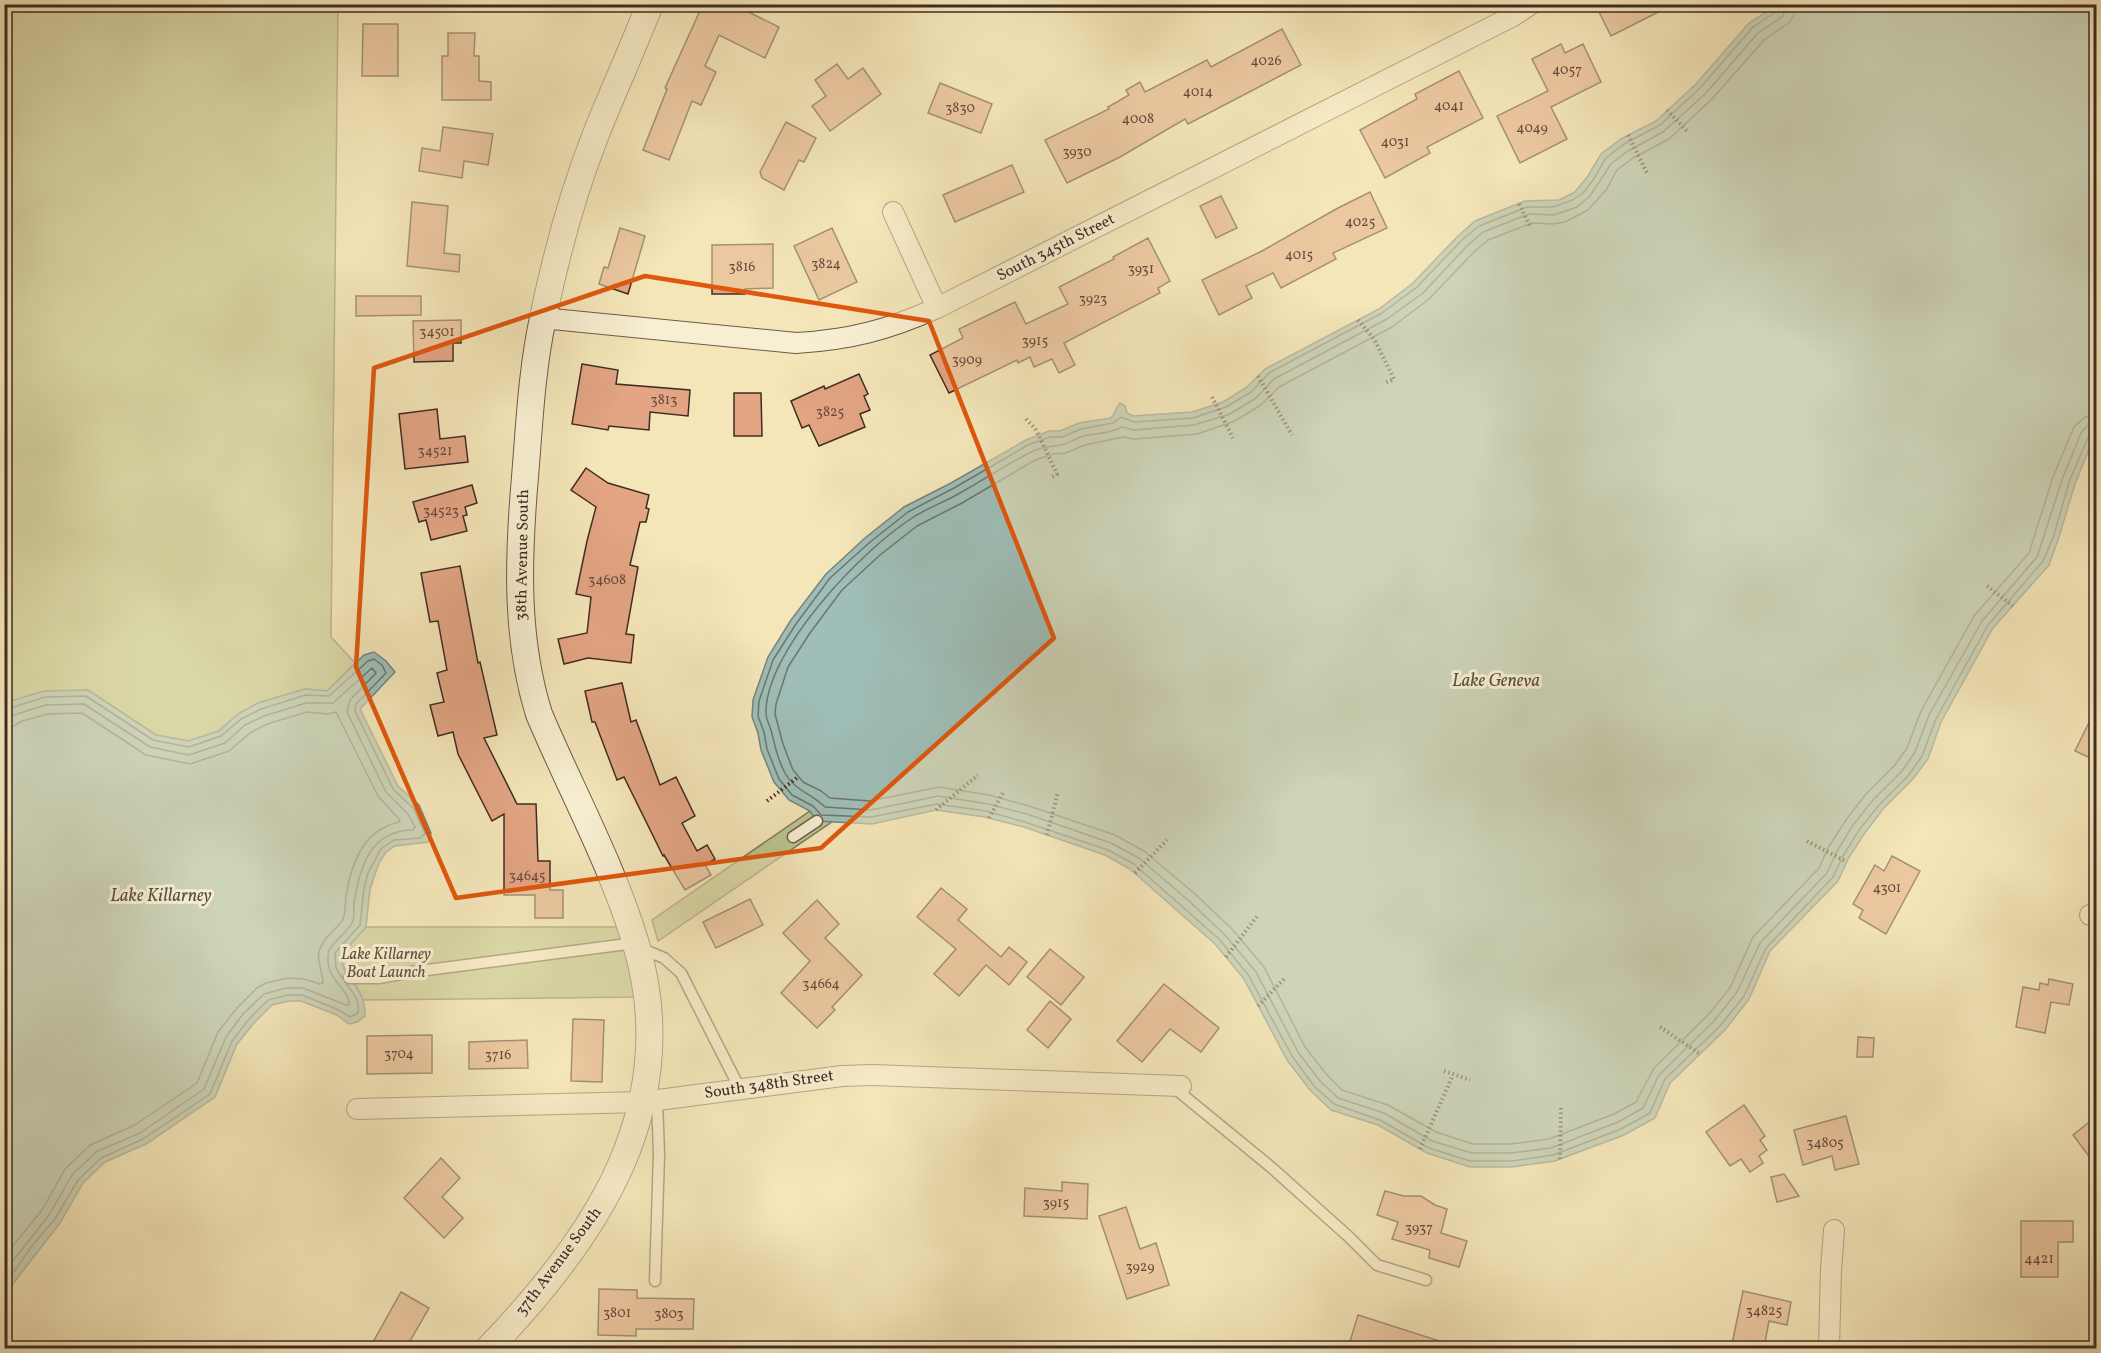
<svg xmlns="http://www.w3.org/2000/svg" width="2101" height="1353" font-family="Vollkorn,serif">
  <style>
    .green { fill: #bbc58f; stroke: #7e785a; stroke-width: 1.5 }
    .water { fill: #9ebeb7; stroke: #78847c; stroke-width: 1.5 }
    .lines { fill: none; stroke-linecap: round; stroke-linejoin: round }
    .shore { stroke: #6f756e; stroke-width: 1.5 }
    .building { fill: #e3a584; stroke: #402c24; stroke-width: 1.5 }
    .service-casing { stroke: #6d5a49; stroke-width: 13 }
    .minor-casing { stroke: #6d5a49; stroke-width: 22 }
    .tertiary-casing { stroke: #6d5a49; stroke-width: 28 }
    .path { stroke: #402c24; stroke-width: 4; stroke-dasharray: 1.5 3; stroke-linecap: butt }
    .service { stroke: #f8efd2; stroke-width: 10 }
    .minor { stroke: #f8efd2; stroke-width: 20 }
    .tertiary { stroke: #f8efd2; stroke-width: 26 }
    .marked { fill: none; stroke: #e0570d; stroke-width: 4.5; stroke-linejoin: round }
    .labels { text-anchor: middle; dominant-baseline: central; stroke-width: 6; stroke-linejoin: round; paint-order: stroke }
    .number-label { font-size: 14px; fill: #694a3c }
    .street-label { font-size: 16px; fill: #402c24; stroke: #f8efd2 }
    .park-label { font-size: 16px; font-style: italic; fill: #5f523f; stroke: #f8efd2 }
    .water-label { font-size: 18px; font-style: italic; fill: #585049; stroke: #f8efd2 }
  </style>
  <rect width="100%" height="100%" fill="#f4e6b9"/>
  <filter id="stains"><feTurbulence type="fractalNoise" baseFrequency=".00333" numOctaves="4"/><feColorMatrix values="0 0 0 0 .2 0 0 0 0 .09 0 0 0 0 .02 0 0 0 .5 -.17"/></filter>
  <radialGradient id="worn" r=".72"><stop offset=".6" stop-color="#630" stop-opacity="0"/><stop offset="1" stop-color="#630" stop-opacity=".3"/></radialGradient>
  <g class="green">
    <path d="M5,5H338L331,637L355,663L327,691L305,689L258,703L238,714L219,731L188,741L156,735L88,690L11,701L5,706Z"/>
    <path d="M810,811L817,820L833,821L658,941L652,920Z"/>
    <path d="M366,927H620L636,997L363,1000C358,982 342,976 341,955Z"/>
  </g>
  <g class="water">
    <path d="M1777,5H2096V432L2075,484L2059,537L2049,565L1993,628L1941,722L1928,759L1912,780L1883,809L1864,834L1848,859L1838,881L1770,951L1749,999L1725,1030L1670,1083L1655,1118L1624,1135L1555,1161L1512,1167H1470L1427,1153L1378,1125L1331,1110L1310,1090L1287,1060L1244,979L1215,944L1130,869L1105,855L1024,827L985,817L936,810L872,824L817,821L810,811L789,800L774,782L761,750L758,733L752,717L753,700L768,657L791,620L826,574L865,538L904,507L951,483L1026,440L1049,431H1060L1079,423L1111,418C1116,413 1115,408 1120,403L1125,406L1127,413L1133,416L1192,412L1223,402L1247,387L1265,369L1379,309L1413,283L1458,236L1475,221L1525,201L1559,200L1575,192L1588,176L1601,154L1621,139L1656,121L1696,84L1749,23Z"/>
    <path d="M374,652L386,661L395,672L360,709L398,786L419,805L431,833L428,842L395,846L386,852L379,863L370,889L366,927L341,955C342,983 366,984 365,1016L357,1022L349,1024L337,1015L301,1001H289L272,1005L254,1023L237,1044L215,1097L146,1144L105,1162L83,1183L60,1223L12,1285L5,1307V706L11,701L44,691L88,690L156,735L188,741L219,731L238,714L258,703L305,689L327,691L364,655Z"/>
  </g>
  <g class="lines">
    <g class="shore">
      <path d="M1779,4L1777,11L1753,27L1700,88L1660,125L1624,144L1606,158L1593,180L1584,192L1573,200L1553,207H1527L1479,226L1462,240L1417,287L1382,313L1269,373L1251,392L1226,407L1193,418L1134,422L1121,417L1113,423L1081,429L1062,437H1050L1028,445L954,488L908,512L869,543L830,578L796,624L773,660L759,701L758,716L764,732L767,749L779,779L792,795L813,806L821,815L871,817L937,804L986,811L1025,822L1108,850L1134,864L1220,940L1249,976L1292,1056L1314,1086L1334,1104L1380,1120L1429,1148L1470,1161H1512L1553,1155L1621,1129L1650,1113L1665,1079L1720,1026L1744,996L1766,948L1833,877L1843,856L1859,830L1879,805L1908,776L1922,756L1936,719L1988,625L2043,561L2054,535L2069,482L2089,435L2096,432"/>
      <path d="M1787,4L1783,16L1758,33L1705,94L1663,132L1628,151L1611,164L1590,196L1577,207L1554,215L1529,214L1483,232L1467,246L1423,293L1387,319L1274,379L1256,398L1230,414L1194,425L1134,430L1122,427C1110,434 1096,433 1083,436C1075,439 1069,443 1061,445C1051,446 1041,447 1031,452C1007,464 984,480 960,493C945,502 927,508 912,518C862,550 765,651 766,713C766,719 769,724 771,730C775,745 777,759 785,773C794,790 812,794 825,807L871,810L938,796L988,804L1027,814L1111,843L1139,858L1189,901L1225,935L1256,972L1298,1052L1320,1081L1338,1098L1384,1113L1432,1141L1472,1153H1511L1551,1148L1618,1122L1643,1108L1659,1075L1714,1021L1737,992L1760,943L1827,873L1836,853L1853,825L1873,800L1902,771L1915,752L1929,715L1982,621L2037,557L2062,480L2081,433L2087,426L2096,424"/>
      <path d="M1796,4L1794,14L1790,22L1764,40L1712,99L1669,139L1633,158L1617,170L1606,190L1588,210L1565,222L1552,224L1532,223L1488,240L1473,253L1429,299L1392,327L1279,387L1261,405L1235,421L1197,434L1134,439L1123,437L1085,445L1065,453L1053,454L1035,460L962,503L917,526L880,555L842,590L810,633L788,667L776,704L775,714L783,744L793,770L803,782L821,791L830,798L870,801L939,787L989,795L1029,806L1115,835L1144,851L1195,894L1232,929L1264,967L1305,1047L1327,1075L1342,1090L1388,1105L1436,1132L1473,1144H1511L1549,1139L1614,1114L1636,1102L1654,1068L1708,1015L1730,988L1753,937L1819,868L1828,848L1846,820L1866,794L1895,765L1907,748L1921,711L1974,616L2029,553L2053,477L2074,427L2085,417L2096,415"/>
      <path d="M4,710L45,697L86,696L153,740L189,747L221,736L241,719L261,709L306,695L329,696L368,661L374,659L382,665L386,673L356,704L355,711L393,789L414,809L425,834L420,838L394,840L381,849L368,873L364,888L360,925L335,953L336,968L342,978"/>
      <path d="M4,718L46,705L84,704L150,747L189,755L225,743L245,725L264,716L306,703H333L372,668L376,673L350,700L347,712L386,792L408,814L415,827L413,830C370,830 360,867 354,902C353,908 355,916 353,921C349,931 335,940 329,950C322,980 350,987 349,1005H346L303,988H286L264,994L243,1014L226,1037L204,1089L140,1133L96,1152L72,1175L49,1215L4,1272"/>
      <path d="M4,727L14,726L22,721L48,714L82,713L146,755L190,764L229,751L250,733L267,724L307,712L327,714L336,712L378,796L400,820L399,822C363,830 351,864 346,896C345,903 346,913 343,919C340,925 332,931 328,936C311,955 322,965 323,983L320,984L304,979L288,978L266,983L257,988L237,1008L218,1032L197,1083L135,1125L90,1145L65,1169L42,1210L4,1257"/>
      <path d="M4,1288L7,1281L32,1246L55,1219L78,1180L101,1158L143,1139L210,1094L232,1041L249,1019L268,1000L288,995H302L339,1010L350,1017L358,1013C360,1001 354,993 346,984"/>
    </g>
  </g>
  <g class="building">
    <path d="M703,4H742L740,8L779,27L765,58L719,35L705,66L716,72L701,105L692,101L669,160L643,150L667,89L665,88Z"/>
    <path d="M1595,4H1674L1611,36Z"/>
    <path d="M363,24H398V76H362Z"/>
    <path d="M1282,29L1301,65L1188,124L1185,119L1120,157L1067,183L1045,140L1109,109L1108,107L1129,95L1126,90L1140,82L1145,92L1207,60L1211,67Z"/>
    <path d="M448,33H475L474,56H479V81L491,82V100H442V56H448Z"/>
    <path d="M1561,44L1565,53L1583,44L1601,82L1551,107L1567,139L1520,163L1497,116L1548,91L1532,59Z"/>
    <path d="M837,64L848,79L863,68L881,94L830,131L812,106L826,96L815,80Z"/>
    <path d="M1459,71L1483,118L1427,147L1430,153L1385,178L1360,130L1417,99L1415,94Z"/>
    <path d="M940,83L992,104L981,133L928,113Z"/>
    <path d="M786,122L816,138L804,162L799,160L784,190L762,178L760,172Z"/>
    <path d="M443,127L493,134L488,165L464,161L462,178L419,171L422,148L440,151Z"/>
    <path d="M1012,165L1024,192L955,222L943,195Z"/>
    <path d="M1370,192L1387,228L1333,253L1336,259L1281,288L1273,273L1246,286L1252,298L1219,315L1202,280L1262,251L1338,208Z"/>
    <path d="M1221,196L1237,228L1216,238L1200,206Z"/>
    <path d="M412,202L448,206L444,253L460,255L459,272L407,266Z"/>
    <path d="M620,228L645,236L628,294L599,284L604,267L608,268Z"/>
    <path d="M832,228L857,282L819,300L794,246Z"/>
    <path d="M1148,238L1170,281L1158,288L1160,293L1064,343L1075,365L1059,373L1052,359L1034,367L1030,357L1018,363L1017,360L949,393L930,355L963,338L959,329L1015,302L1026,324L1068,304L1059,287L1114,259L1113,257Z"/>
    <path d="M773,244V288L745,289V294H712V245Z"/>
    <path d="M356,296H421V315L356,316Z"/>
    <path d="M461,320V343H453V361L414,362L413,321Z"/>
    <path d="M582,364L618,370L616,384L690,390L688,416L650,412L649,430L609,426L608,430L572,424Z"/>
    <path d="M859,374L868,394L864,396L870,410L860,414L865,427L819,446L809,425L802,428L791,401L824,386L825,389Z"/>
    <path d="M734,393H761L762,436H734Z"/>
    <path d="M437,409L440,439L465,436L468,462L405,469L399,414Z"/>
    <path d="M586,468L608,483L649,495L646,508L649,509L646,522H640L630,565L638,567L626,634L634,635L631,663L588,658L564,664L558,639L587,633L591,597L576,594L587,541L596,507L571,490Z"/>
    <path d="M472,485L477,503L465,507L467,515L463,516L467,531L431,540L426,520L419,522L413,502Z"/>
    <path d="M460,566L478,663L480,662L497,735L484,738L517,804H536L538,861H550V890H563V918H535V895H504V814L492,821L458,754L453,732L438,736L430,705L444,702L437,673L447,670L438,621L430,622L421,573Z"/>
    <path d="M622,683L631,722L636,720L660,785L676,777L695,816L682,823L697,851L707,845L715,859L705,865L711,875L685,890L664,855L663,856L624,777L617,780L595,722H592L585,691Z"/>
    <path d="M2097,706V761L2075,751Z"/>
    <path d="M1892,856L1920,871L1886,934L1859,918L1863,910L1853,904L1875,865L1884,871Z"/>
    <path d="M941,888L967,909L958,920L1001,957L1009,947L1027,962L1009,985L986,965L959,996L934,974L956,949L917,917Z"/>
    <path d="M750,899L763,925L716,948L703,922Z"/>
    <path d="M817,900L839,924L825,938L862,975L832,1007L835,1010L817,1028L781,993L810,961L783,933Z"/>
    <path d="M1050,949L1084,977L1061,1005L1027,977Z"/>
    <path d="M2049,979L2073,984L2069,1005L2051,1002L2045,1033L2016,1027L2023,987L2039,990L2040,983L2048,985Z"/>
    <path d="M1164,984L1219,1028L1201,1052L1170,1029L1142,1062L1117,1041Z"/>
    <path d="M1050,1001L1071,1019L1048,1048L1027,1030Z"/>
    <path d="M573,1019L604,1020L602,1082L571,1081Z"/>
    <path d="M432,1035V1073L367,1074V1036Z"/>
    <path d="M1858,1037L1874,1038L1873,1057H1857Z"/>
    <path d="M527,1040L528,1068L469,1069V1042Z"/>
    <path d="M1744,1105L1765,1136L1760,1140L1767,1150L1759,1156L1763,1163L1750,1172L1741,1159L1730,1166L1706,1132Z"/>
    <path d="M1846,1116L1859,1164L1835,1170L1832,1156L1803,1165L1794,1130Z"/>
    <path d="M2097,1116V1167L2073,1135Z"/>
    <path d="M441,1158L460,1178L442,1197L463,1218L444,1238L404,1198Z"/>
    <path d="M1784,1174L1799,1196L1777,1202L1771,1177Z"/>
    <path d="M1062,1182L1088,1184L1087,1219L1024,1216L1025,1188L1062,1191Z"/>
    <path d="M1385,1191L1404,1196H1421L1435,1205L1447,1209L1441,1233L1467,1241L1459,1267L1429,1258L1430,1250L1392,1239L1398,1222L1377,1215Z"/>
    <path d="M1126,1207L1140,1249L1156,1243L1169,1285L1127,1299L1099,1216Z"/>
    <path d="M2021,1221H2073V1242H2058V1277H2021Z"/>
    <path d="M599,1289L637,1290V1298L694,1299L693,1329H636V1336L598,1335Z"/>
    <path d="M1743,1291L1791,1302L1787,1325L1769,1321L1764,1348H1752L1732,1344Z"/>
    <path d="M401,1292L429,1308L406,1348H380L372,1344Z"/>
    <path d="M1358,1315L1452,1345V1348H1348Z"/>
  </g>
  <g class="lines">
    <defs>
      <g id="service">
        <path d="M793,837L817,821"/>
        <path d="M640,948L664,958L681,973L740,1089"/>
        <path d="M349,978H379L412,972L635,943"/>
        <path d="M1172,1086L1272,1168L1349,1237L1377,1265L1426,1280"/>
        <path d="M655,1281L659,1154L657,1100"/>
      </g>
      <g id="minor">
        <path d="M893,212L937,308"/>
        <path d="M542,318L796,343C849,340 888,330 937,308L1513,16L1531,4"/>
        <path d="M2090,915H2096"/>
        <path d="M357,1109L643,1102L842,1076L872,1075L1181,1086"/>
        <path d="M1829,1348L1831,1270L1834,1230"/>
      </g>
      <path id="tertiary" d="M489,1348C597,1236 684,1106 636,944C612,864 571,790 539,714C516,640 518,565 524,489C529,432 531,373 543,318C555,259 574,190 596,134C613,91 633,48 650,4"/>
    </defs>
    <use href="#service" class="service-casing"/>
    <use href="#minor" class="minor-casing"/>
    <use href="#tertiary" class="tertiary-casing"/>
    <g class="path">
      <path d="M1667,110L1687,131"/>
      <path d="M1628,135L1647,173"/>
      <path d="M1519,204L1531,228"/>
      <path d="M1358,320L1374,339L1394,379L1385,383"/>
      <path d="M1258,376L1292,435"/>
      <path d="M1212,397L1233,438"/>
      <path d="M1026,419L1036,430L1057,474L1050,478"/>
      <path d="M1987,586L2013,606"/>
      <path d="M767,801L798,777"/>
      <path d="M936,810L978,775"/>
      <path d="M989,818L1003,793"/>
      <path d="M1047,835L1058,792"/>
      <path d="M1807,841L1847,862"/>
      <path d="M1135,873L1167,840"/>
      <path d="M1226,957L1258,915"/>
      <path d="M1258,1006L1286,977"/>
      <path d="M1660,1027L1700,1054"/>
      <path d="M1444,1071L1470,1080"/>
      <path d="M1420,1149L1453,1075"/>
      <path d="M1560,1159L1561,1107"/>
    </g>
    <use href="#service" class="service"/>
    <use href="#minor" class="minor"/>
    <use href="#tertiary" class="tertiary"/>
  </g>
  <path d="M0 0H2101V1353H0ZM645,276L929,321L1054,638L821,848L456,898L356,667L374,368Z" fill="#f4e6b9" fill-opacity=".55" fill-rule="evenodd"/>
  <path class="marked" d="M645,276L929,321L1054,638L821,848L456,898L356,667L374,368Z"/>
  <g class="labels">
    <g class="number-label">
      <text x="1266" y="61">4026</text>
      <text x="1567" y="70">4057</text>
      <text x="1198" y="92">4014</text>
      <text x="1449" y="106">4041</text>
      <text x="960" y="108">3830</text>
      <text x="1138" y="119">4008</text>
      <text x="1532" y="128">4049</text>
      <text x="1395" y="142">4031</text>
      <text x="1077" y="152">3930</text>
      <text x="1360" y="222">4025</text>
      <text x="1299" y="255">4015</text>
      <text x="826" y="264">3824</text>
      <text x="742" y="267">3816</text>
      <text x="1141" y="269">3931</text>
      <text x="1093" y="299">3923</text>
      <text x="437" y="332">34501</text>
      <text x="1035" y="341">3915</text>
      <text x="967" y="360">3909</text>
      <text x="664" y="400">3813</text>
      <text x="830" y="412">3825</text>
      <text x="435" y="451">34521</text>
      <text x="441" y="511">34523</text>
      <text x="607" y="580">34608</text>
      <text x="527" y="876">34645</text>
      <text x="1887" y="888">4301</text>
      <text x="821" y="984">34664</text>
      <text x="399" y="1054">3704</text>
      <text x="498" y="1055">3716</text>
      <text x="1825" y="1143">34805</text>
      <text x="1056" y="1203">3915</text>
      <text x="1419" y="1228">3937</text>
      <text x="2039" y="1259">4421</text>
      <text x="1140" y="1267">3929</text>
      <text x="1764" y="1311">34825</text>
      <text x="617" y="1313">3801</text>
      <text x="669" y="1314">3803</text>
    </g>
    <g class="street-label">
      <text transform="translate(1056 248) rotate(-27)">South 345th Street</text>
      <text transform="translate(523 555) rotate(-89)">38th Avenue South</text>
      <text transform="translate(769 1085) rotate(-8)">South 348th Street</text>
      <text transform="translate(559 1262) rotate(-53)">37th Avenue South</text>
    </g>
    <g class="park-label">
      <text x="386" y="955">Lake Killarney<tspan x="386" dy="18">Boat Launch</tspan></text>
    </g>
    <g class="water-label">
      <text x="1496" y="681">Lake Geneva</text>
      <text x="161" y="896">Lake Killarney</text>
    </g>
  </g>
  <rect width="2101" height="1353" fill="none" stroke="#f4e6b9" stroke-width="24"/>
  <rect x="6" y="6" width="2089" height="1341" fill="none" stroke="#402c24" stroke-width="3"/>
  <rect x="12" y="12" width="2077" height="1329" fill="none" stroke="#402c24" stroke-width="1.5"/>
  <rect width="100%" height="100%" filter="url(#stains)"/>
  <rect width="100%" height="100%" fill="url(#worn)"/>
</svg>
